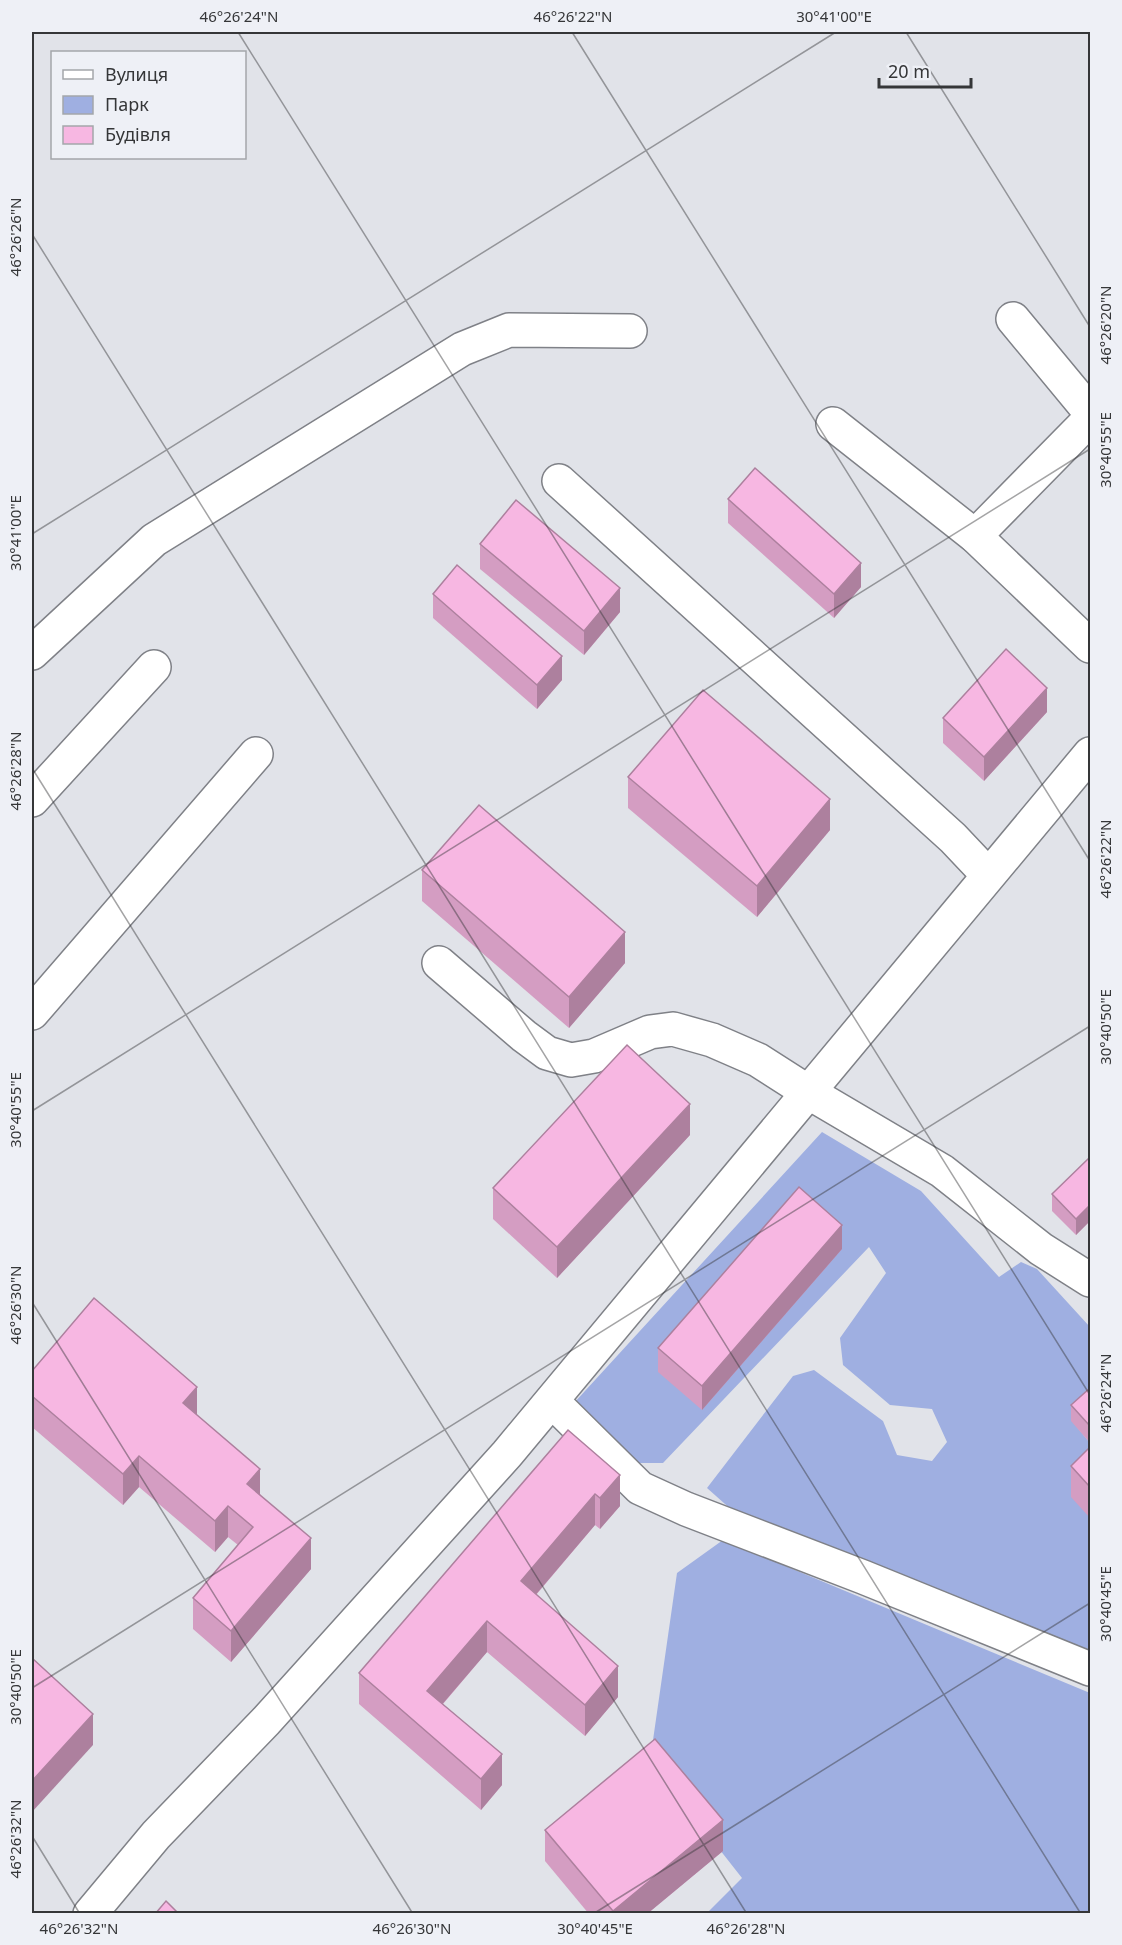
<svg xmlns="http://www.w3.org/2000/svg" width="1122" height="1945" font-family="'Noto Sans',sans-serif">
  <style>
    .green { fill: #9fafe1 }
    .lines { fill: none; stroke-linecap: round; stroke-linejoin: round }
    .minor-casing { stroke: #7f8187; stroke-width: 36 }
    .minor { stroke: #fff; stroke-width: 33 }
    .wall { fill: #d49dc2 }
    .shaded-wall { fill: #ad809e }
    .building { fill: #f7b7e2; stroke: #ad809e; stroke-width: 1.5 }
    .ticks { fill: none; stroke: #353638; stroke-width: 1.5; stroke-opacity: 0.45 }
    .neatline { fill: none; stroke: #353638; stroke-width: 2 }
    .ticks-label { font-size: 15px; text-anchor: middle; fill: #353638 }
  </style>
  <rect width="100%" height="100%" fill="#e1e3e9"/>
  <g class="green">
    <path d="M822,1132L921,1191L999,1277L1021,1262L1037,1269L1090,1327V1404L1072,1421L1090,1443V1664L743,1520L707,1488L793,1376L814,1370L883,1421L897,1455L932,1461L947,1442L932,1409L890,1405L843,1365L840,1338L886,1273L869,1247L663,1463H637L574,1403Z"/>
    <path d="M723,1540L1090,1693V1913H707L742,1878L650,1761L677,1573Z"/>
  </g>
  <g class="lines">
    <defs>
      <g id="minor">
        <path d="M1013,319L1090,412"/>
        <path d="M833,424L975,536L1090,646"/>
        <path d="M559,481L953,838L988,875"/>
        <path d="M975,536L1090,419"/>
        <path d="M32,653L154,540L462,349L509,330L630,331"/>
        <path d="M32,800L154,667"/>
        <path d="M439,963L524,1036L547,1053L571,1060L594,1056L650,1032L673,1029L712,1040L758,1060L808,1092L942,1171L1041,1249L1090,1280"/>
        <path d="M32,1013L256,754"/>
        <path d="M552,1401L640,1488L686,1509L863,1577L1090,1669"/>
        <path d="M90,1914L156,1835L266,1721L507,1454L1090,754"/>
      </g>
    </defs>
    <use href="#minor" class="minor-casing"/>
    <use href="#minor" class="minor"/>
  </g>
  <g class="wall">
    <path d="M728,499L861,587L834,618L728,523Z"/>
    <path d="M480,544L620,612L584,655L480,569Z"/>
    <path d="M433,594L562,680L537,709L433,618Z"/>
    <path d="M1047,712L984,781L943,743V718Z"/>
    <path d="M628,777L830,830L757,917L628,808Z"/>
    <path d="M422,870L625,963L569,1028L422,901Z"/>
    <path d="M690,1135L557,1278L493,1219V1188Z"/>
    <path d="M1090,1159V1221L1076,1235L1052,1211V1194Z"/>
    <path d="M842,1249L702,1410L658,1372V1348Z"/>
    <path d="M32,1371L197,1415L260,1494L311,1569L231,1662L193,1629V1598L238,1545L228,1537L215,1552L139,1487L123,1505L32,1427Z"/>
    <path d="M1090,1388V1443L1071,1421V1405Z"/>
    <path d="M568,1430L620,1506L600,1529L595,1525L536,1595L618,1697L585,1736L487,1652L443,1704L502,1785L481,1810L359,1704V1673Z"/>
    <path d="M1090,1447V1518L1071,1497V1466Z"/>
    <path d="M545,1830L723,1851L647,1914H589L545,1861Z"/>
  </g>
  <g class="shaded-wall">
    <path d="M861,563V587L834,618V594Z"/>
    <path d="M620,588V612L584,655V631Z"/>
    <path d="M562,656V680L537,709V685Z"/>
    <path d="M1047,688V712L984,781V757Z"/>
    <path d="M830,799V830L757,917V886Z"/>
    <path d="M625,932V963L569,1028V997Z"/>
    <path d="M690,1104V1135L557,1278V1247Z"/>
    <path d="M1090,1205V1221L1076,1235V1219Z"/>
    <path d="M842,1225V1249L702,1410V1386Z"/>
    <path d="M197,1387V1418L183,1403Z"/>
    <path d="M139,1456V1487L123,1505V1474Z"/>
    <path d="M260,1469V1500L247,1484Z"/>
    <path d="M620,1475V1506L600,1529V1498Z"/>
    <path d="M595,1494V1525L521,1612V1581Z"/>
    <path d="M228,1506V1537L215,1552V1521Z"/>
    <path d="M311,1538V1569L231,1662V1631Z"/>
    <path d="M487,1621V1652L427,1722V1691Z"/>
    <path d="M618,1666V1697L585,1736V1705Z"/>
    <path d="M93,1714V1745L32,1812V1781Z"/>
    <path d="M502,1754V1785L481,1810V1779Z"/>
    <path d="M723,1820V1851L647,1914H613V1911Z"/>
  </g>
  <g class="building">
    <path d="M755,468L861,563L834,594L728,499Z"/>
    <path d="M516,500L620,588L584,631L480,544Z"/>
    <path d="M457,565L562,656L537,685L433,594Z"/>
    <path d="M1006,649L1047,688L984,757L943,718Z"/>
    <path d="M703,690L830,799L757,886L628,777Z"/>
    <path d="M479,805L625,932L569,997L422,870Z"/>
    <path d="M627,1045L690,1104L557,1247L493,1188Z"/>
    <path d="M1089,1158L1090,1159V1205L1076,1219L1052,1194Z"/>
    <path d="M799,1187L842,1225L702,1386L658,1348Z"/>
    <path d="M94,1298L197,1387L183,1403L260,1469L247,1484L311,1538L231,1631L193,1598L253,1527L228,1506L215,1521L139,1456L123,1474L32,1396V1371Z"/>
    <path d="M1090,1388V1426L1071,1405Z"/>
    <path d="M568,1430L620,1475L600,1498L595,1494L521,1581L618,1666L585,1705L487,1621L427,1691L502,1754L481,1779L359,1673Z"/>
    <path d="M1090,1447V1487L1071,1466Z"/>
    <path d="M32,1658L93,1714L32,1781Z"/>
    <path d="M655,1739L723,1820L613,1911L545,1830Z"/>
    <path d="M166,1901L179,1914H155Z"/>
  </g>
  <path class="ticks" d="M238,32L1090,1395M572,32L1090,861M906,32L1090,327M32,234L1081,1914M32,534L836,32M32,768L747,1914M32,1111L1090,449M32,1302L413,1914M32,1688L1090,1026M32,1836L80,1914M593,1914L1090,1603"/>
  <rect width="1122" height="1945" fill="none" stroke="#eef0f6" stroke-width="66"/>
  <rect x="51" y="51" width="195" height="108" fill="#eef0f6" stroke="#a4a6aa" stroke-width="1.5"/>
  <rect x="63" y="70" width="30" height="9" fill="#ffffff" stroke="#a4a6aa" stroke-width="1.5"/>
  <text x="105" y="81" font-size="18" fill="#353638">Вулиця</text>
  <rect x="63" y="96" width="30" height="18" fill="#9fafe1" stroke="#a4a6aa" stroke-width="1.5"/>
  <text x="105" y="111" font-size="18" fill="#353638">Парк</text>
  <rect x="63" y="126" width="30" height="18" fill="#f7b7e2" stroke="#a4a6aa" stroke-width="1.5"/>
  <text x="105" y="141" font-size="18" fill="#353638">Будівля</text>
  <path d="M879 78v9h92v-9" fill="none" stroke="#353638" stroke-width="3"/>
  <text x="888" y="78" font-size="18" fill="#353638" stroke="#eef0f6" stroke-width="4.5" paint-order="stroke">20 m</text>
  <rect x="33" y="33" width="1056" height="1879" class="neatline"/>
  <g class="ticks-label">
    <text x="239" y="22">46°26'24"N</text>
    <text x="573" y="22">46°26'22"N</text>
    <text x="834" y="22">30°41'00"E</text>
    <text transform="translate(16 237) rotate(-90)" y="5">46°26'26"N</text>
    <text transform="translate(1106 325) rotate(-90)" y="5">46°26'20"N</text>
    <text transform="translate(1106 450) rotate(-90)" y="5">30°40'55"E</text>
    <text transform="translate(16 533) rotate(-90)" y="5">30°41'00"E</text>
    <text transform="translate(16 771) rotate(-90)" y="5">46°26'28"N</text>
    <text transform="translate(1106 859) rotate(-90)" y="5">46°26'22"N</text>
    <text transform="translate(1106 1027) rotate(-90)" y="5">30°40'50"E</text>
    <text transform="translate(16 1110) rotate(-90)" y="5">30°40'55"E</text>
    <text transform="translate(16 1305) rotate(-90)" y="5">46°26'30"N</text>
    <text transform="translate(1106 1393) rotate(-90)" y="5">46°26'24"N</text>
    <text transform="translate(1106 1604) rotate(-90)" y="5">30°40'45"E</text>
    <text transform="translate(16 1687) rotate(-90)" y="5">30°40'50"E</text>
    <text transform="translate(16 1839) rotate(-90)" y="5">46°26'32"N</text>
    <text x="79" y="1934">46°26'32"N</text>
    <text x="412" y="1934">46°26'30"N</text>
    <text x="595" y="1934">30°40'45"E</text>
    <text x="746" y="1934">46°26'28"N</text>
  </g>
</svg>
